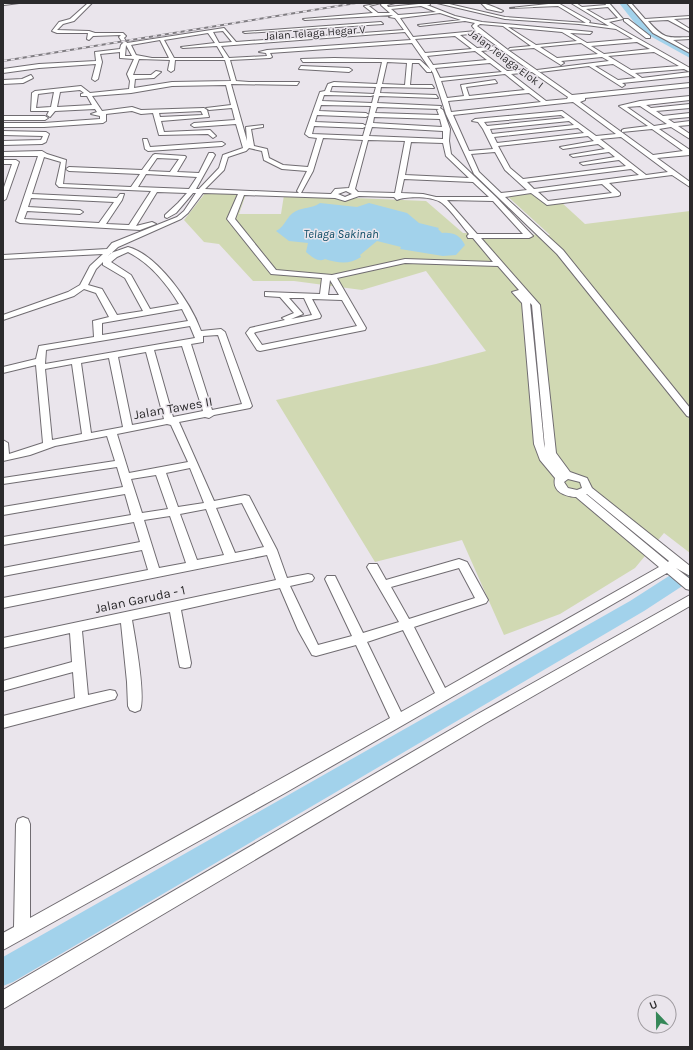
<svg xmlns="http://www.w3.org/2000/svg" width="693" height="1050" font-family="Karla,sans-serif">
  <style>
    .green { fill: #d1d9b3 }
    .water { fill: #a2d2eb }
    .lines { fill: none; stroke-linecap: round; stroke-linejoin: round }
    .river { fill: #a2d2eb; fill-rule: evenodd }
    .street-casing { stroke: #706c71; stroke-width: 2 }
    .street { fill: #fff; fill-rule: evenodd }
    .rail-casing { stroke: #7f7c81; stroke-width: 2 }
    .rail { stroke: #eae5ec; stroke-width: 1.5; stroke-dasharray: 4; stroke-linecap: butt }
    .labels { text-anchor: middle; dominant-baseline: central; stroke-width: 3; stroke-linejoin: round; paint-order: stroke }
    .far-street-label { font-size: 11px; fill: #2b2a2c; stroke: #eae5ec }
    .far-water-label { font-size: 12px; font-style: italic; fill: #0b4a64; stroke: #eae5ec }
    .street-label { font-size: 13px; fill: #2b2a2c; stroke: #eae5ec }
  </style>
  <rect width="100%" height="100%" fill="#eae5ec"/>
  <path class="green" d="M206,192L246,194L239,214H281L284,195L426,201L463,233L550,235L506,195L533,192L546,204L561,202L585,224L690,211V553L664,533L635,568L560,614L504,635L462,540L375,562L276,400L436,364L486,351L426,271L362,290L294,281H253L219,244L204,242L184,220Z"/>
  <path class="water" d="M320,203L357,207L369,203L407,213L419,223L439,228L438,229L442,233C453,232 460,235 465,245L456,255L443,256L400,249L401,247L377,241L360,255L361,257C349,265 338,263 325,259C318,263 311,256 306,252L308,243L289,241L276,231C287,225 285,217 296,211C304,207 311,209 320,203Z"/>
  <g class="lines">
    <g class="river">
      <path d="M619,3H626L647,27L690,53V58L641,31Z"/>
      <path d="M690,565V581L644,611L13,982L3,986V957L630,601L683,567Z"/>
    </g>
    <defs>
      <g id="street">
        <path d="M3,3H19L4,5Z"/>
        <path d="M88,3H92L74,21L63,24L57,30L89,31L95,33H123L126,36L124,38L127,43L224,28L236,42L404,30L395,18L389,17L393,15L305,20L303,19L373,13L364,6L381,3L369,6L378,13H390L381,5L382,3H395L387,5L388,7L429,3L430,5H427L455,16L482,22L592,32L590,34L570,33L587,43L633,39L616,29L579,24L505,19L437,3H445L505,17L586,23L558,6L510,8L558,3L590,21L589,23L609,26L571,3H576L582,7L606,5L605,3H609L623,19L609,22L690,68V72L684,69L635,73L642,78L690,72V76L622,83L625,85L622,87L589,66L540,72L537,70L609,61L602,57L561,61L564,63L561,65L534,48L508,50L572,95L690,83V87L585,98V100L580,102L653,155L683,151L652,129L622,132V130L624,129L648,126L619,106L640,101L690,96V100L646,105L651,108L690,104V108L656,111L663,116L690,113V117L668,119L674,123L690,121V125L678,126L690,134V139L671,127L659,129L690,150V155L657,158L690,182V187L672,175L609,183L620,193V195L618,196L547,205L531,193L505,197L563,250L690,408V417L687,416L557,254L474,174L446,114L433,73L412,43L270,53L272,57L270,58L230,60L236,81L249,82H299L297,85L231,84L247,141L246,127L263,125V127L251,129L254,146L267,149L269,158L283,165L308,167L317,138L309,137L305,134L320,92L325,91L328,84L334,82L377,84L382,62H303L301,59L334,58L420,60L431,70V72H427L419,63H412L410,85H432L434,88L381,87L380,93L436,95L438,98L379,96L377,103L441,106L440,108L443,110L450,129L449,141L451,154L497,198L533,236L529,238H481L540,305L556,453L570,472L587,478L592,488L690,566V576L676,568L690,579V590L686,589L667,573L285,793L3,950V933L14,927L16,824L18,819L23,817L28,819L30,824V918L390,718L356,645L316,656L312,655L298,630L280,588L181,610L191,663L190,667L185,668L180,667L179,663L170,612L132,620C135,638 146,696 140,710L135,712L130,710L128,706L127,682L121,623L82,631L88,695L110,690L115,691L117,695L115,699L3,728V716L75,698L73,672L3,691V681L72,662L70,633L3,648V638L276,580L267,555L3,608V598L148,570L142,550L3,576V568L140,542L134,522L3,545V537L131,515L125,494L3,515V507L123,487L117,467L3,484V478L115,461L107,436L55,446L30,455L3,461V440L8,443L9,454L43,443L36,365L3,373V367L36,359L39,346L94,337L93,321L109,317L96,293L84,289L74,296L3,320V315L68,292L80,285L90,266L103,254L3,259V255L107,249L112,243L177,217L184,211L196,193H193L176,213L167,218L165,217V215L178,203L187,193L157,192L136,226L152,222L156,224L140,230L20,223L16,221L38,156H3V152L42,151L47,154L66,160L63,184L131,187L140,174L69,171L66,169L69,167L142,170L153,155L155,154L185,156L186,157L177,172L199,173L209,153H213L215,155L196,189H199L219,168L223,155L243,148L236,124L194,127L191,125L194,123L235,120L232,108L209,110L206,108L231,105L226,85L172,86L131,93L92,96L102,111L132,107L141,110L204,108L207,110L209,117L161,121L164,132L210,130L216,136L213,138L208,134L159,135L153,113L141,114L132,111L106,114V121L103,123L44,127H3V123H44L100,119V116L91,114L97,112L95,109L55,111L50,117L47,115L49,111H31L32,93L35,91L81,86L90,93L129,89L130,81L127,74L134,59L120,58V52L100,54L102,62L98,79L95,81L92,79L96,64L39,68L3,73V69L39,64L96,61L95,52L120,49L121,45L123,43L119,37L121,35L93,36L89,40L87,39L88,33H57L52,31L59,22L70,19ZM421,6L436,12L398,15L391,9ZM608,7L618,18L605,20L586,9ZM440,13L461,20L418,25L420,26L465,21L475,23L472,26L476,31L413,37L400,18ZM480,24L503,26L531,46L510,48L508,50L477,26ZM508,27L562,32L577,41L536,45ZM223,31L232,42L219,43L213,32ZM405,32L411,40L267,50L259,52L266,53L267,56L229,58L221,46ZM208,33L215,43L181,47L183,48L217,46L224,58H174L164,40ZM479,33L497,46L477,48L460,35ZM455,36L472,49L425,53L415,39ZM160,40L169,58H152L136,55L131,45ZM637,42L650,49L604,54L591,46ZM581,43L598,54L557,58L540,47ZM126,45L132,56H125ZM500,49L528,69L507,71L481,51ZM475,51L487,60L433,65L427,56ZM654,52L679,66L631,70L608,56ZM139,59L170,60L168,70L171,72L174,70L175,60H225L231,81L172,82L134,88L135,79L154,78L161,72L156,71L151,75H133ZM387,62L407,63L405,85L382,84ZM490,63L502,72L440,78L435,68ZM613,64L636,78L618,80L595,66ZM532,72L568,97L567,99L546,101L511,74ZM505,74L525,90L469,96L466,87L497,83L495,80L461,85L464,96L447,98L441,81ZM332,86H334L376,87L374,94L330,92ZM80,90L84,93L81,94V96H87L92,105L57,107L60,92ZM54,92L51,107L36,108L38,94ZM529,93L541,102L451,112L448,101ZM324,95L371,96L374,95L372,103L322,101ZM573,102L616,134L596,136L562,111L475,119L472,121L478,122L483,129L493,149L469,151L453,115ZM321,105L371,106L369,115L366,113L319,111ZM640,106L667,124L654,126L627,107ZM377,107L439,109L437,110L439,115L375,113ZM201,111L203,115L160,117L159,113ZM317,115L366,117L369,115L363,136L312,134L314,126L363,128L366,126L363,124L315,122ZM561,115L565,118L487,126L484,122ZM374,117L440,119L442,127L373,123ZM569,121L574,125L492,134L490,129ZM372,127L443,131V139L369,136ZM578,128L584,133L497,143L494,137ZM588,136L594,141L560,147L563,149L598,144L605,149L570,155L573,157L609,152L615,157L580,163L583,165L619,160L626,166L523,179L510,168L498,146ZM621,137L668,172L646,175L600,139ZM323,138L363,140L349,188L335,189L331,194L301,193L313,171ZM368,140L405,141L395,193L358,192L355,189ZM411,142L443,143L446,156L469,178L405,175ZM249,148L262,151L264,160L282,169L307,171L297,191L299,193L205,189L224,170L228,157L246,151ZM495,152L505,170L527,190L501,193L479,172L471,154ZM44,157L61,162L56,184L59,187L151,191L129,225L106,224L122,200L124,194H120L117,198L32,194ZM157,158L179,159L170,172L148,171ZM631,169L639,175L534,189L527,182ZM146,174L197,177L189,189L138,187ZM404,179L473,182L489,197H436L423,194L401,193ZM602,184L612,193L548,201L538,192ZM346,191L352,194L345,197L338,194ZM203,193L238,194L227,219L271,274L322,278L320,294L265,292V296L280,297L294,313L282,318L285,320L250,328L246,333L257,350L260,351L365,330L366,328L337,278L405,263L498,266L519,290L512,292L522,303L534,444L540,460L555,478C552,492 565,496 576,497L659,567L445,688L414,627L486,603L488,600L467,562L459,559L386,580L377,564H369L367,567L399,622L363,633L335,576H327L325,579L352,636L318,645L290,586L312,581L314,578L312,575L308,574L287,578L277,550L249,496L245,495L214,501L179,422L205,417L209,418L214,415L250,408L252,406L225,332L221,329L201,331C191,303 158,255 128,247L111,253L107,257L118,247L181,219L188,213ZM244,195L335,198L345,201L359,196L394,197L397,200C406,196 433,196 442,203C452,211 461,225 469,234L467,236L468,238H473L493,262L405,259L332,275L276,270L235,219ZM31,198L114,202L99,223L24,219L27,211L80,214L83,212L80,210L28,207ZM447,200L493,201L523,234H477ZM128,252C150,263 167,284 179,304L150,309L131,275L111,262L117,257ZM103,262V265L125,278L143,311L117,315L102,289L88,285L96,269ZM330,280L339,295H328ZM289,298H304L312,315L291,319L303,314ZM312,299L342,300L357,326L262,345L254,333L256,332L320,318L321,316ZM530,303L532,305L545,448L544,444ZM182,309L188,321L102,335V323ZM190,326L195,338L45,364L46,350ZM218,335L242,404L212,410L191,344L203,342V336ZM182,346L203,411L173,417L154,350ZM146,352L164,419L132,425L118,357ZM109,358L123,427L91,433L81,363ZM72,364L82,434L52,440L45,369ZM167,424L171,425L188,462L129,473L117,434ZM190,468L204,503L178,507L166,473ZM156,475L168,509L142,513L131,479ZM568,479L580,482L582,488L577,490L568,488L564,482ZM586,494H587L669,561L668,562ZM242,503L264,547L235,553L216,508ZM206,509L224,555L197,560L180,514ZM170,516L186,563L159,568L144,520ZM459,568L475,598L409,619L391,587ZM403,630L435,693L401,712L367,642Z"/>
        <path d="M481,3C485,3 499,9 503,11L501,12L487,9Z"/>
        <path d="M627,3H631L645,19L690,16V18L674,19L690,29V32L668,20L648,21C664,39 667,38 690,37V39L673,40L690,50V53L653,33Z"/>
        <path d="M624,19H628L650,36V38H646L624,21Z"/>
        <path d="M381,22L383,24L245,33L243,32Z"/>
        <path d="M301,66L349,68L352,70L349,72L299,69Z"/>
        <path d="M31,75L33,78L23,83L3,84V80L22,79Z"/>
        <path d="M3,116H45L48,118L45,120H3Z"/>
        <path d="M3,131L46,132L49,134L46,142L42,144L3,145V141L41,140L43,136L3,135Z"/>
        <path d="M143,139H147L150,147L222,142L225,144L222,146L148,151L145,149Z"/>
        <path d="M3,160H16L19,162L6,199L3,201V190L12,164H3Z"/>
        <path d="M690,595V606L486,723L3,1009V990L476,715Z"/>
      </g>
    </defs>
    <use href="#street" class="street-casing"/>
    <use href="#street" class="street"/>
    <defs>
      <path id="rail" d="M3,61L356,3"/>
    </defs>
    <use href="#rail" class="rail-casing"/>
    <use href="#rail" class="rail"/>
  </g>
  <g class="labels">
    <g class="far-street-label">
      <text transform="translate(315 33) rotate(-4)">Jalan Telaga Hegar V</text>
      <text transform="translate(506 59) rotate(37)">Jalan Telaga Elok I</text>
    </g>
    <g class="far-water-label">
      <text x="341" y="234">Telaga Sakinah</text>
    </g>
    <g class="street-label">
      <text transform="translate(173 408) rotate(-10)">Jalan Tawes II</text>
      <text transform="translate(140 599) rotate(-12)">Jalan Garuda - 1</text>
    </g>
  </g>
  <rect width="693" height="1050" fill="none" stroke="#2b2a2c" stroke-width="8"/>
  <g transform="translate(657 1014) rotate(338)"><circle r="19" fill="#eae5ec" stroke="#9e9a9f"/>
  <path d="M0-3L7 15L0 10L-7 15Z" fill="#358758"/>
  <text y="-6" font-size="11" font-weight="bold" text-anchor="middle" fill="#2b2a2c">U</text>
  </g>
</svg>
